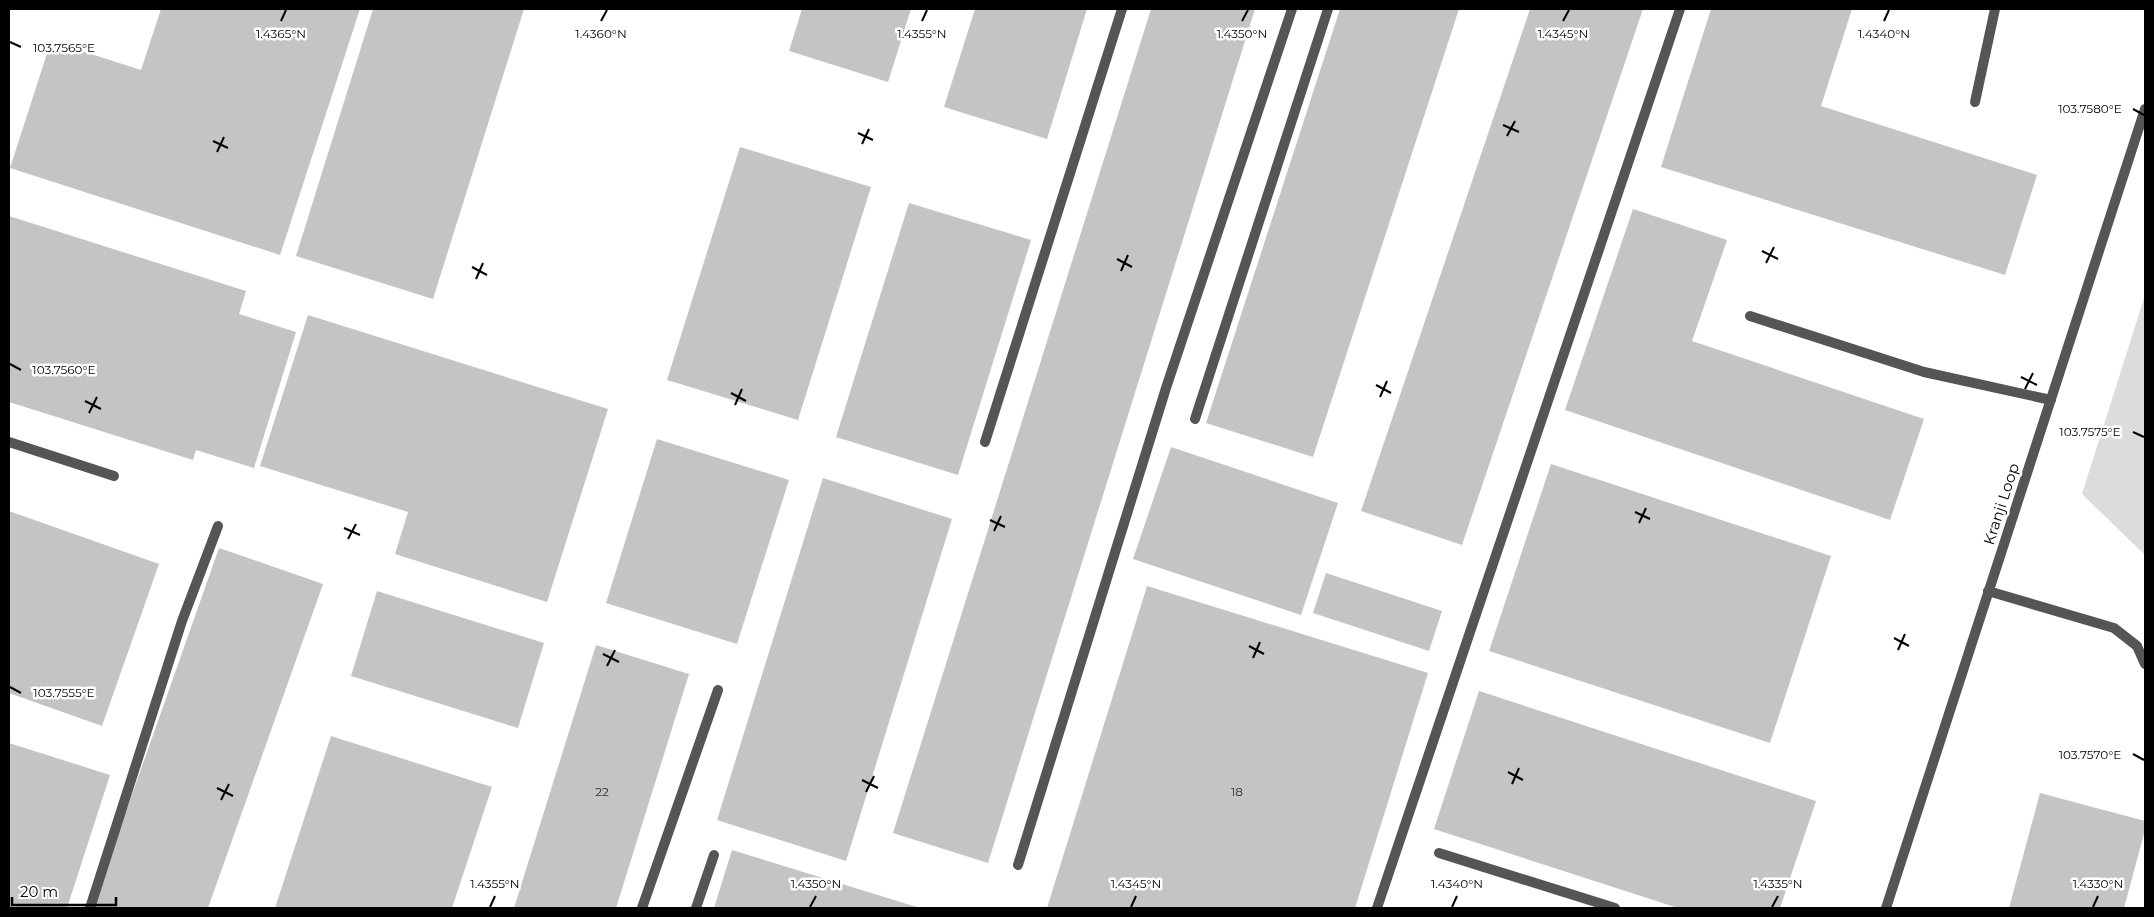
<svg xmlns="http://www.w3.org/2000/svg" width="2154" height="917" font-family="Montserrat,sans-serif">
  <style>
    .green { fill: #dcdcdc }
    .building { fill: #c4c4c4 }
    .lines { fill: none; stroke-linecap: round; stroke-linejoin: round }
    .service { stroke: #555; stroke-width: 10 }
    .tertiary { stroke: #555; stroke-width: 10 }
    .ticks { fill: none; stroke: #000; stroke-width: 2 }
    .labels { text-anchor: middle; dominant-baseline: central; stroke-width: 5; stroke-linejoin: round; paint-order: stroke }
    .number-label { font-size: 12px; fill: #313131 }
    .street-label { font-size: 15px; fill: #000; stroke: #fff }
    .ticks-label { font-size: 12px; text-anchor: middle; fill: #000; stroke: #fff; stroke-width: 5; stroke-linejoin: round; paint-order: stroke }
  </style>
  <rect width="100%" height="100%" fill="#fff"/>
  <path class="green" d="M2145,295V555L2082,494Z"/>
  <g class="building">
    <path d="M161,9H360L280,255L10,168L51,41L141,70Z"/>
    <path d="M373,9H524L433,299L296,256Z"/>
    <path d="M802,9H911L888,82L789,51Z"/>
    <path d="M975,9H1087L1047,139L944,107Z"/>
    <path d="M1151,9H1255L988,863L893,833Z"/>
    <path d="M1340,9H1459L1313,457L1206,423Z"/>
    <path d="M1530,9H1643L1462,545L1361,511Z"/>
    <path d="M1711,9H1852L1821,106L2037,175L2005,275L1661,167Z"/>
    <path d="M740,147L871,187L798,420L667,380Z"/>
    <path d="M909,203L1031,240L958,475L836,437Z"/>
    <path d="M1633,209L1727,240L1692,341L1924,419L1890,520L1565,410Z"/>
    <path d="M9,216L246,291L239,314L296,332L254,468L196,450L193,460L9,402Z"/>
    <path d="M308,315L608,409L547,602L395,554L408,512L260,466Z"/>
    <path d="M657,439L789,480L737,644L606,603Z"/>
    <path d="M1171,447L1338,503L1301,615L1133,559Z"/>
    <path d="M1551,464L1831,556L1770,743L1489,651Z"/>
    <path d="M823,478L952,519L846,861L717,820Z"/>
    <path d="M9,511L159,564L102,726L9,693Z"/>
    <path d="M219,548L323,584L208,908H92Z"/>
    <path d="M1326,573L1442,611L1429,651L1313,613Z"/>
    <path d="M1147,586L1428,673L1355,908H1047Z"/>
    <path d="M377,591L544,643L518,728L351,676Z"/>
    <path d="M596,645L689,674L616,908H514Z"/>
    <path d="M1479,691L1816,801L1780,908H1678L1434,829Z"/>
    <path d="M331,736L492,787L452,908H275Z"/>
    <path d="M9,743L110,775L67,908H9Z"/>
    <path d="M2040,793L2145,821V830L2124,908H2009Z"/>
    <path d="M732,850L920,908H714Z"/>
  </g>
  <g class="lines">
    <g class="service">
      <path d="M1975,102L1995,9"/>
      <path d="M1750,316L1924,372L2051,400"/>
      <path d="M1195,419L1328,9"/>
      <path d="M9,442L114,476"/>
      <path d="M985,442L1122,9"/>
      <path d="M1988,591L2114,628L2137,646L2145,664"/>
      <path d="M1439,853L1615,908"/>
      <path d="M1018,865L1166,388L1292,9"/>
      <path d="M90,908L182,621L218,526"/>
      <path d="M642,908L718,690"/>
      <path d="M696,908L714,855"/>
      <path d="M1377,908L1680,9"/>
    </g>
    <path class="tertiary" d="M1886,908L2145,109"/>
  </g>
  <path class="ticks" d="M281,21L286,10M601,21L607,10M922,21L927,10M1242,21L1248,10M1563,21L1569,10M1884,21L1889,10M10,42L21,47M2133,109L2144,115M1503,125L1519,132M858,133L873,140M1507,136L1515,121M213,141L228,148M862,144L869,129M217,152L224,137M1762,251L1778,259M1117,259L1132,267M1766,263L1774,247M472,267L487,275M1121,271L1128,255M476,279L483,263M10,364L21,370M2021,377L2037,385M1376,385L1391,393M2025,389L2033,373M731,393L746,401M1380,397L1387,381M85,401L101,409M735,405L742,389M89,413L97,397M2133,432L2144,437M1635,512L1650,519M990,520L1005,527M1639,523L1646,508M344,528L360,535M994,531L1001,516M348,539L356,524M1894,638L1909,646M1249,646L1264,654M1898,650L1905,634M603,654L619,662M1253,658L1260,642M607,666L615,650M10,687L21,693M2133,754L2144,760M1508,772L1523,780M862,780L878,788M1512,784L1519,768M217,788L233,796M866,792L874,776M221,800L229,784M490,907L495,896M810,907L816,896M1131,907L1136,896M1452,907L1457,896M1772,907L1778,896M2093,907L2098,896"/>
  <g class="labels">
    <g class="number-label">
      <text x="602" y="791">22</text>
      <text x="1237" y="791">18</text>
    </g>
    <g class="street-label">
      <text transform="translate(2001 504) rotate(-72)">Kranji Loop</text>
    </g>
  </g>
  <g class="ticks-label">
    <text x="281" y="38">1.4365°N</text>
    <text x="601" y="38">1.4360°N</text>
    <text x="922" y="38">1.4355°N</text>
    <text x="1242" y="38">1.4350°N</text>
    <text x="1563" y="38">1.4345°N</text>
    <text x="1884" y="38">1.4340°N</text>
    <text x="64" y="52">103.7565°E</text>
    <text x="2090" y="113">103.7580°E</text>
    <text x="64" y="374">103.7560°E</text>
    <text x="2090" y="436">103.7575°E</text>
    <text x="64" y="697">103.7555°E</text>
    <text x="2090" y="759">103.7570°E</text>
    <text x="495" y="888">1.4355°N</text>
    <text x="816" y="888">1.4350°N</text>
    <text x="1136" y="888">1.4345°N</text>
    <text x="1457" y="888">1.4340°N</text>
    <text x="1778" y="888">1.4335°N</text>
    <text x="2098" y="888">1.4330°N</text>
  </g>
  <rect width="2154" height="917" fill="none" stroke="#000000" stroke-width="20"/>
  <path d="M12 897v8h104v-8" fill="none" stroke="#000000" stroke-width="2.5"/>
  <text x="20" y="897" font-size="15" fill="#000000" stroke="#ffffff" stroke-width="4" paint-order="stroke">20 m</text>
</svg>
